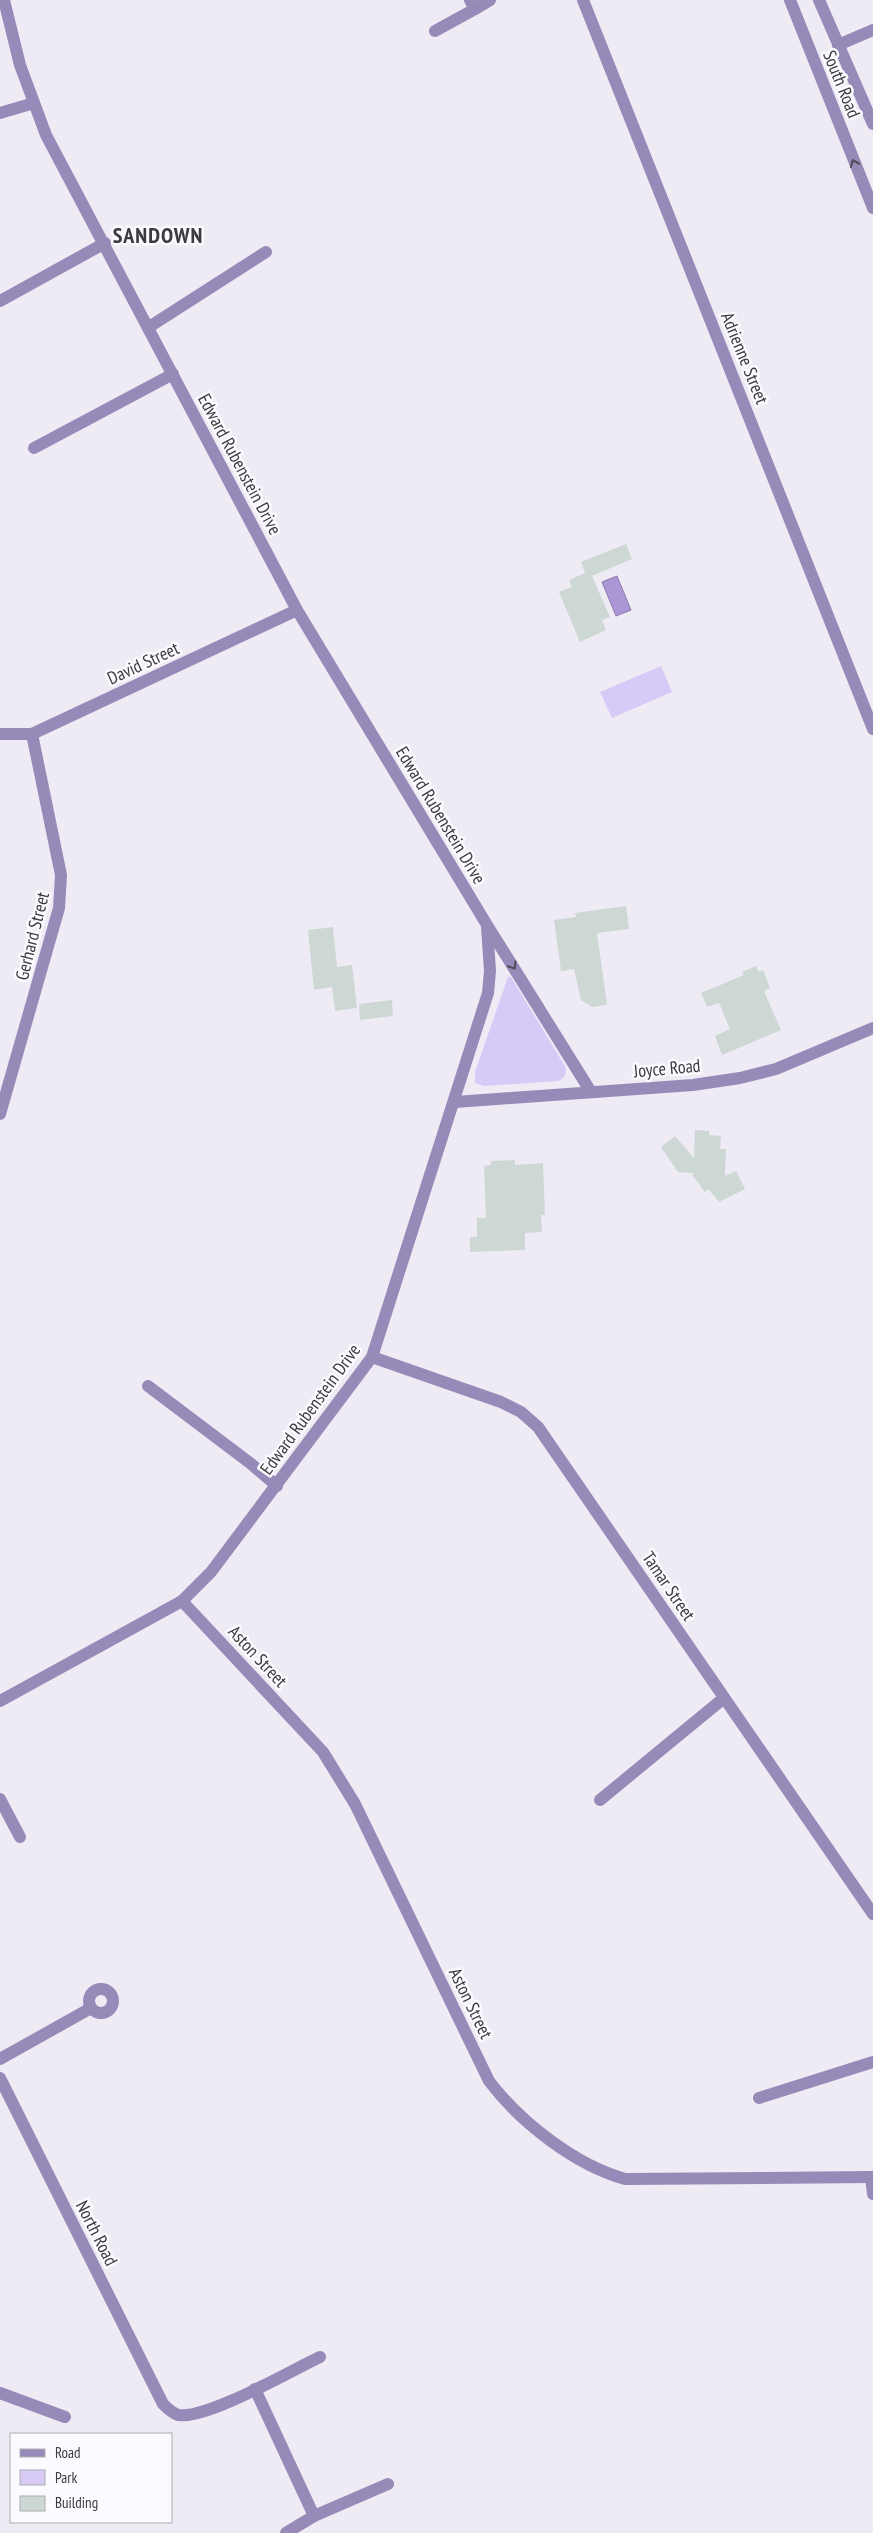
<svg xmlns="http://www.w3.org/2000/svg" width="873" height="2533" font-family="'PT Sans Narrow',sans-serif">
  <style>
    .green { fill: #d8caf7 }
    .water { fill: #ab97d6; stroke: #897ba8 }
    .building { fill: #cdd8d5 }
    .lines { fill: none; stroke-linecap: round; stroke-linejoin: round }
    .minor { stroke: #988ab8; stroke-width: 12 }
    .oneway { stroke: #4e4a56 }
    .labels { text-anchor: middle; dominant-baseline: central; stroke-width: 5; stroke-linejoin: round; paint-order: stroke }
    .street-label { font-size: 18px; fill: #3b3a3e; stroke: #fbfafe }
    .district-label { font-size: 22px; font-weight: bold; letter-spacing: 1px; fill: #3b3a3e; stroke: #fbfafe }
  </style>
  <rect width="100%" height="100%" fill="#eeebf5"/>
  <g class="green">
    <path d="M661,666L672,692L612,718L600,692Z"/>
    <path d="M508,977H511L566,1068L565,1076L559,1081L484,1086L475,1083V1072Z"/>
  </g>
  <path class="water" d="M617,576L631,610L616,616L602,582Z"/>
  <g class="building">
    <path d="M626,544L632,559L592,576L610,617L602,620L606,630L580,642L559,592L572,587L569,580L585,573L581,562Z"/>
    <path d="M626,906L629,929L597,933L607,1005L592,1007L581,1000L574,969L561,971L554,920L576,917L575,913Z"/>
    <path d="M333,927L337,967L352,965L357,1008L335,1011L332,987L314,990L308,930Z"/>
    <path d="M756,966L759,972L763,970L770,988L764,991L781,1030L722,1055L715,1036L730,1029L719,1003L707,1007L701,993L744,975L742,972Z"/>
    <path d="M392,1000L393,1016L360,1020L359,1004Z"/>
    <path d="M695,1130L709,1131V1135L721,1136L720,1149H726L725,1176L736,1171L745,1189L719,1202L708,1189L705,1192L693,1176V1173L678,1172L661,1147L675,1136L694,1158Z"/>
    <path d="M515,1160V1165L543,1163L545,1215H541L542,1232L525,1233V1250L470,1252V1237H477V1218H486L484,1166L491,1165V1161Z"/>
  </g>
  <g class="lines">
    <g class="minor">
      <path d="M4,0L20,65L46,135L297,610L487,925L591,1092"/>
      <path d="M583,0L873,729"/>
      <path d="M790,0L873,208"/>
      <path d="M819,0L873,124"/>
      <path d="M475,9L490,0"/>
      <path d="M435,31L475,9L470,0"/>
      <path d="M838,45L873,30"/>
      <path d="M0,113L34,103"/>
      <path d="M0,301L105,243"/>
      <path d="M149,327L266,252"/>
      <path d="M34,448L173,374"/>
      <path d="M0,734H32L297,610"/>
      <path d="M455,1102L693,1085L740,1078L776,1069L873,1028"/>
      <path d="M0,1114L59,908L61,875L32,734"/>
      <path d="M372,1357L501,1402L521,1412L538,1427L873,1914"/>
      <path d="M148,1386L250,1463L277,1486"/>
      <path d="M182,1601L323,1752L355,1804L489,2081C520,2122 575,2165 625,2179L873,2177"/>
      <path d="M0,1701L182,1601L211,1572L372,1357L488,993L490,971L487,927"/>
      <path d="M0,1799L20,1837"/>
      <path d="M600,1800L724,1698"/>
      <circle cx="101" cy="2001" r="12"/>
      <path d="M0,2059L91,2008"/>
      <path d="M0,2078L163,2404C167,2408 172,2413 178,2415C206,2420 292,2370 320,2357"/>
      <path d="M759,2098L873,2062"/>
      <path d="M871,2177L873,2194"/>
      <path d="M255,2389L314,2516"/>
      <path d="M0,2393L65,2417"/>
      <path d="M286,2533L314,2516L388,2484"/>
    </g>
  </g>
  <defs><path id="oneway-chevron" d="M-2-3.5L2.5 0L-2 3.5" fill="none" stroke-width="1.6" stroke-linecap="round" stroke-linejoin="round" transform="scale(1.25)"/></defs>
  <g class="oneway">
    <use href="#oneway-chevron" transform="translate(854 163) rotate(-112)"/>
    <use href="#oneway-chevron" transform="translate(513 966) rotate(58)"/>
  </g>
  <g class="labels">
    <g class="street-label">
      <text transform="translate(842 84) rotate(68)">South Road</text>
      <text transform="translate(745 358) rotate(68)">Adrienne Street</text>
      <text transform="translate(240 464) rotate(62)">Edward Rubenstein Drive</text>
      <text transform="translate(143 663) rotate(-25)">David Street</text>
      <text transform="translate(441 815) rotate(59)">Edward Rubenstein Drive</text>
      <text transform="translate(32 936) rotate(-76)">Gerhard Street</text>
      <text transform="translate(667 1068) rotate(-5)">Joyce Road</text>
      <text transform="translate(310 1409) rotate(-54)">Edward Rubenstein Drive</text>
      <text transform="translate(669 1586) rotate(56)">Tamar Street</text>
      <text transform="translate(258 1656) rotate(47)">Aston Street</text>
      <text transform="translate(471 2003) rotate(64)">Aston Street</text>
      <text transform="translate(97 2233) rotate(63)">North Road</text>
    </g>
    <g class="district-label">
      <text x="158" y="235">SANDOWN</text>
    </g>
  </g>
  <rect x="10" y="2433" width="162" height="90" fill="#fbfafe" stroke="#aeadb1"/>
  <rect x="20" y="2449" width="25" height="8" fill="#988ab8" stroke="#aeadb1"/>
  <text x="55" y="2458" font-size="15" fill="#3b3a3e">Road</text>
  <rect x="20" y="2470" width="25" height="15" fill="#d8caf7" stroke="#aeadb1"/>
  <text x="55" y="2483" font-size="15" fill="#3b3a3e">Park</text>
  <rect x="20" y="2496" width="25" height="15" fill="#cdd8d5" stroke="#aeadb1"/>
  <text x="55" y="2508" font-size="15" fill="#3b3a3e">Building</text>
</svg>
